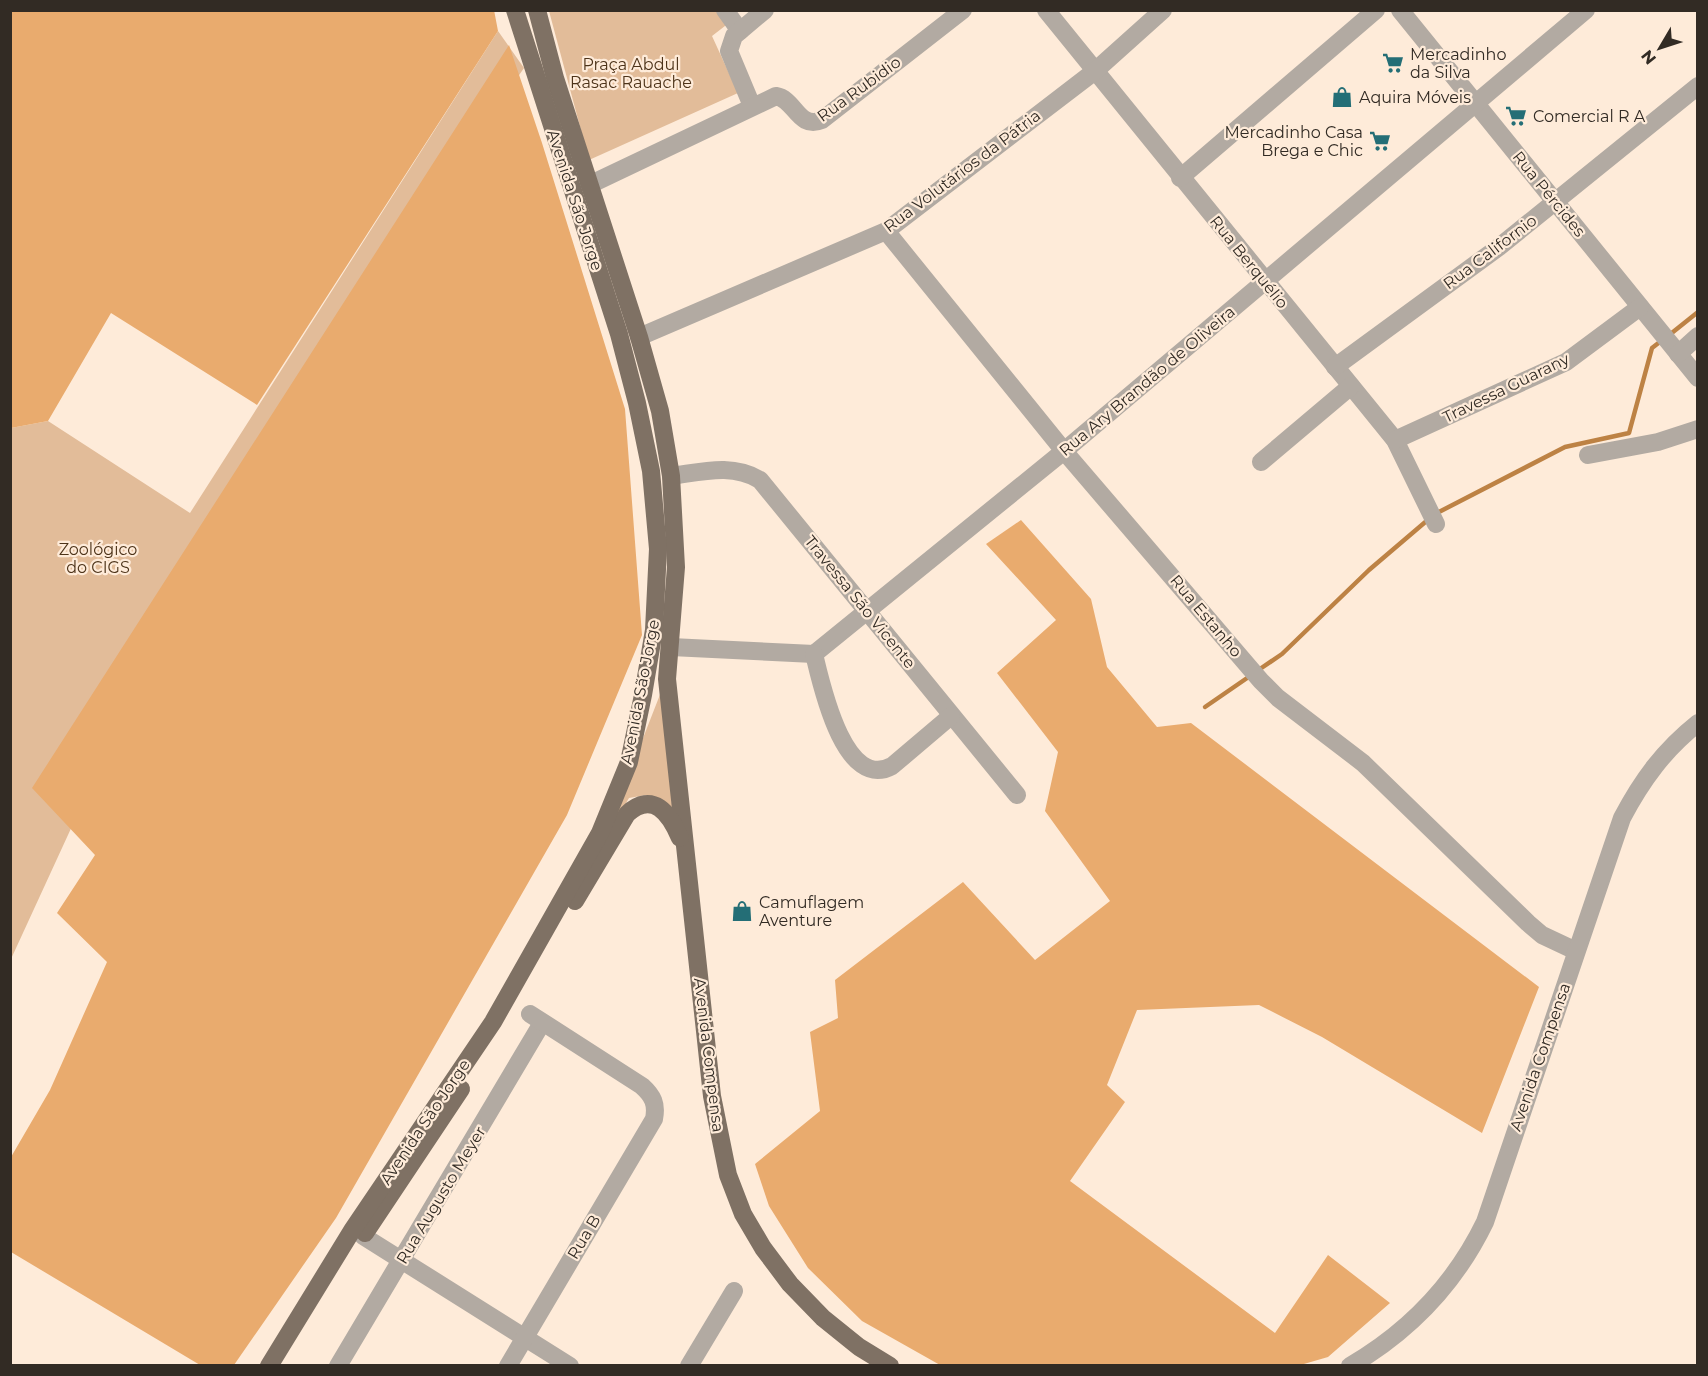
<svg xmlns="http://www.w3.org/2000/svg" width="1708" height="1376" font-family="Montserrat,sans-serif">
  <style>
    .green { fill: #e2bc99 }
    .forest { fill: #e9ab6e }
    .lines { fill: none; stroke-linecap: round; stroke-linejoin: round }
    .stream { stroke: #bd8244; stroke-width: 4.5 }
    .minor { stroke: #b2aaa2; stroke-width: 18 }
    .major { stroke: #7f7164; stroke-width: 18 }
    .labels { text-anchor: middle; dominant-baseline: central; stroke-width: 4.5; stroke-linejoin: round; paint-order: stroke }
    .poi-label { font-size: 16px; fill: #322b24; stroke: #feebd9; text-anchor: start }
    .park-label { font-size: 16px; fill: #4d3319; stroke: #feebd9 }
    .street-label { font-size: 16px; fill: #322b24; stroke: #feebd9 }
  </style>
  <rect width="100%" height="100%" fill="#feebd9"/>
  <g class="green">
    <path d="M549,11H727L734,19L712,36L738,93L589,160Z"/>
    <path d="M498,31L524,68L210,526L11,959V428L48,421L190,513Z"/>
    <path d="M661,692L673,814L646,795L629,798L601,846Z"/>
  </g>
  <g class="forest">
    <path d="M11,10H494L498,31L257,405L111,313L48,421L11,428Z"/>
    <path d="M509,45L542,143L625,409L642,635L567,815L336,1218L234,1365H200L11,1252V1157L50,1090L107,962L57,913L95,855L32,788Z"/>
    <path d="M1021,520L1091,599L1107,667L1157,727L1191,723L1539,987L1482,1133L1322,1037L1259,1005L1137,1010L1107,1085L1125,1102L1070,1181L1275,1333L1328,1255L1390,1303L1328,1357L1297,1366L940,1365L862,1321L808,1268L769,1206L755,1164L820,1111L810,1032L838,1018L835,980L963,882L1035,960L1110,901L1045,811L1058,752L997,673L1056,620L986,544Z"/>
  </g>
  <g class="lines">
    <g class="stream">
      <path d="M1668,336L1698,312"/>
      <path d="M1437,513L1565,447L1629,433L1652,348L1661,341"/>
      <path d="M1257,671L1282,654L1369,570L1430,518"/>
      <path d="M1205,707L1250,676"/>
    </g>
    <g class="minor">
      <path d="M725,10L740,31"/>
      <path d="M1046,10L1395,440L1436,524"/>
      <path d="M1400,10L1698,378"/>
      <path d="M752,106L729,51L734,36L765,10"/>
      <path d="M1180,178L1376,10"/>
      <path d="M589,185L776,96C795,99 798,130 822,120L963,10"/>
      <path d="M886,231L1064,451L1261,681L1278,698L1363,763L1528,923L1542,935L1576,951"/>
      <path d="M639,337L886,231L1095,71L1163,10"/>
      <path d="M1678,354L1698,336"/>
      <path d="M1335,367L1499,247L1698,86"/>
      <path d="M1395,440L1566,362L1640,307"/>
      <path d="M1588,455L1658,442L1698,429"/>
      <path d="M1261,462L1351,386"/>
      <path d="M671,476C702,472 732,463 760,480L1017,795"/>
      <path d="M671,647L814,654L1064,451L1586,10"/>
      <path d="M814,654C821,683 844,792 892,766L951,716"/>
      <path d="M363,1236L570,1366"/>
      <path d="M338,1366L542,1023"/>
      <path d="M508,1366L654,1119C657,1104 653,1096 642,1086L530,1014"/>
      <path d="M689,1366L734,1291"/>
      <path d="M1350,1366C1410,1331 1455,1284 1485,1222L1622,818C1642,780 1664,750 1698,723"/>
    </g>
    <g class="major">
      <path d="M537,10L555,78L639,337L660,411L671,476L676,567L667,679L712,1096L728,1175L743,1214L763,1248L790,1284L823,1318L859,1347L890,1366"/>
      <path d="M575,901L627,814C653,790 670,814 680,838"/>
      <path d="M365,1233L461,1089"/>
      <path d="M269,1366L353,1229L493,1022L600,833L629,762L643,695L654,630L658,549L651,471L637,403L619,334L515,10"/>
    </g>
  </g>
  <defs>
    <symbol id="supermarket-bare" viewBox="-9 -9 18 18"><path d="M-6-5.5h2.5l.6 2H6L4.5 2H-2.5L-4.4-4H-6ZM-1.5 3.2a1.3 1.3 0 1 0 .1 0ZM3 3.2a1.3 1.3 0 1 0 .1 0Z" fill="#246e76" stroke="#feebd9" stroke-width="2.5" paint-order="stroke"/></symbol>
    <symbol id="shop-bare" viewBox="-9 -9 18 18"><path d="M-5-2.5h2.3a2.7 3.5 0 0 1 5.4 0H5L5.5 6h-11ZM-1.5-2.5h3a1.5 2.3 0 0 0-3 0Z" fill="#246e76" stroke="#feebd9" stroke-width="2.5" paint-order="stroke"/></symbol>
  </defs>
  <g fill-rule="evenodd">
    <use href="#supermarket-bare" x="1378" y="48" width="30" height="30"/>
    <use href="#shop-bare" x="1327" y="82" width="30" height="30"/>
    <use href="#supermarket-bare" x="1501" y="101" width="30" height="30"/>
    <use href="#supermarket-bare" x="1365" y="126" width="30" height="30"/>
    <use href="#shop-bare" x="727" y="896" width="30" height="30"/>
  </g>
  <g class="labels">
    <g class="poi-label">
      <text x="1410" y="54">Mercadinho<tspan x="1410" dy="18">da Silva</tspan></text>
      <text x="1359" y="97">Aquira Móveis</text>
      <text x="1533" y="116">Comercial R A</text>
      <text x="1363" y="132" text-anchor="end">Mercadinho Casa<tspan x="1363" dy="18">Brega e Chic</tspan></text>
      <text x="759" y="902">Camuflagem<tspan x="759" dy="18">Aventure</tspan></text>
    </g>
    <g class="park-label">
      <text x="631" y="64">Praça Abdul<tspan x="631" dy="18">Rasac Rauache</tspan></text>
      <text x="98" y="549">Zoológico<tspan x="98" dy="18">do CIGS</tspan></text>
    </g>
    <g class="street-label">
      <text transform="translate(859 89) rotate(-36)">Rua Rubidio</text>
      <text transform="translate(962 171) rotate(-37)">Rua Volutários da Pátria</text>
      <text transform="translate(1549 194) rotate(51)">Rua Pércides</text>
      <text transform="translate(575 200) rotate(72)">Avenida São Jorge</text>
      <text transform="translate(1490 252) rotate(-37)">Rua Californio</text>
      <text transform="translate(1249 262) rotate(51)">Rua Berquélio</text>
      <text transform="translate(1147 381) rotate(-40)">Rua Ary Brandão de Oliveira</text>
      <text transform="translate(1506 388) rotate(-26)">Travessa Guarany</text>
      <text transform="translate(860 602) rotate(51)">Travessa São Vicente</text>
      <text transform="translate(1206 616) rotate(50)">Rua Estanho</text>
      <text transform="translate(640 692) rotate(-79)">Avenida São Jorge</text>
      <text transform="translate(709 1055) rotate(83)">Avenida Compensa</text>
      <text transform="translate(1540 1057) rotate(-71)">Avenida Compensa</text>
      <text transform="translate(425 1122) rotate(-56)">Avenida São Jorge</text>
      <text transform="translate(441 1195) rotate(-59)">Rua Augusto Meyer</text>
      <text transform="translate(584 1237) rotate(-59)">Rua B</text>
    </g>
  </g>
  <rect width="1708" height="1376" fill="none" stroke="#322b24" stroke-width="24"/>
  <g transform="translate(1660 48) rotate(231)" stroke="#feebd9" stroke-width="4.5" paint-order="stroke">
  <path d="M0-4.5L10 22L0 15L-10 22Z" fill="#322b24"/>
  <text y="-9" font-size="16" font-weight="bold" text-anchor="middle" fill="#322b24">N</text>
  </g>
</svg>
